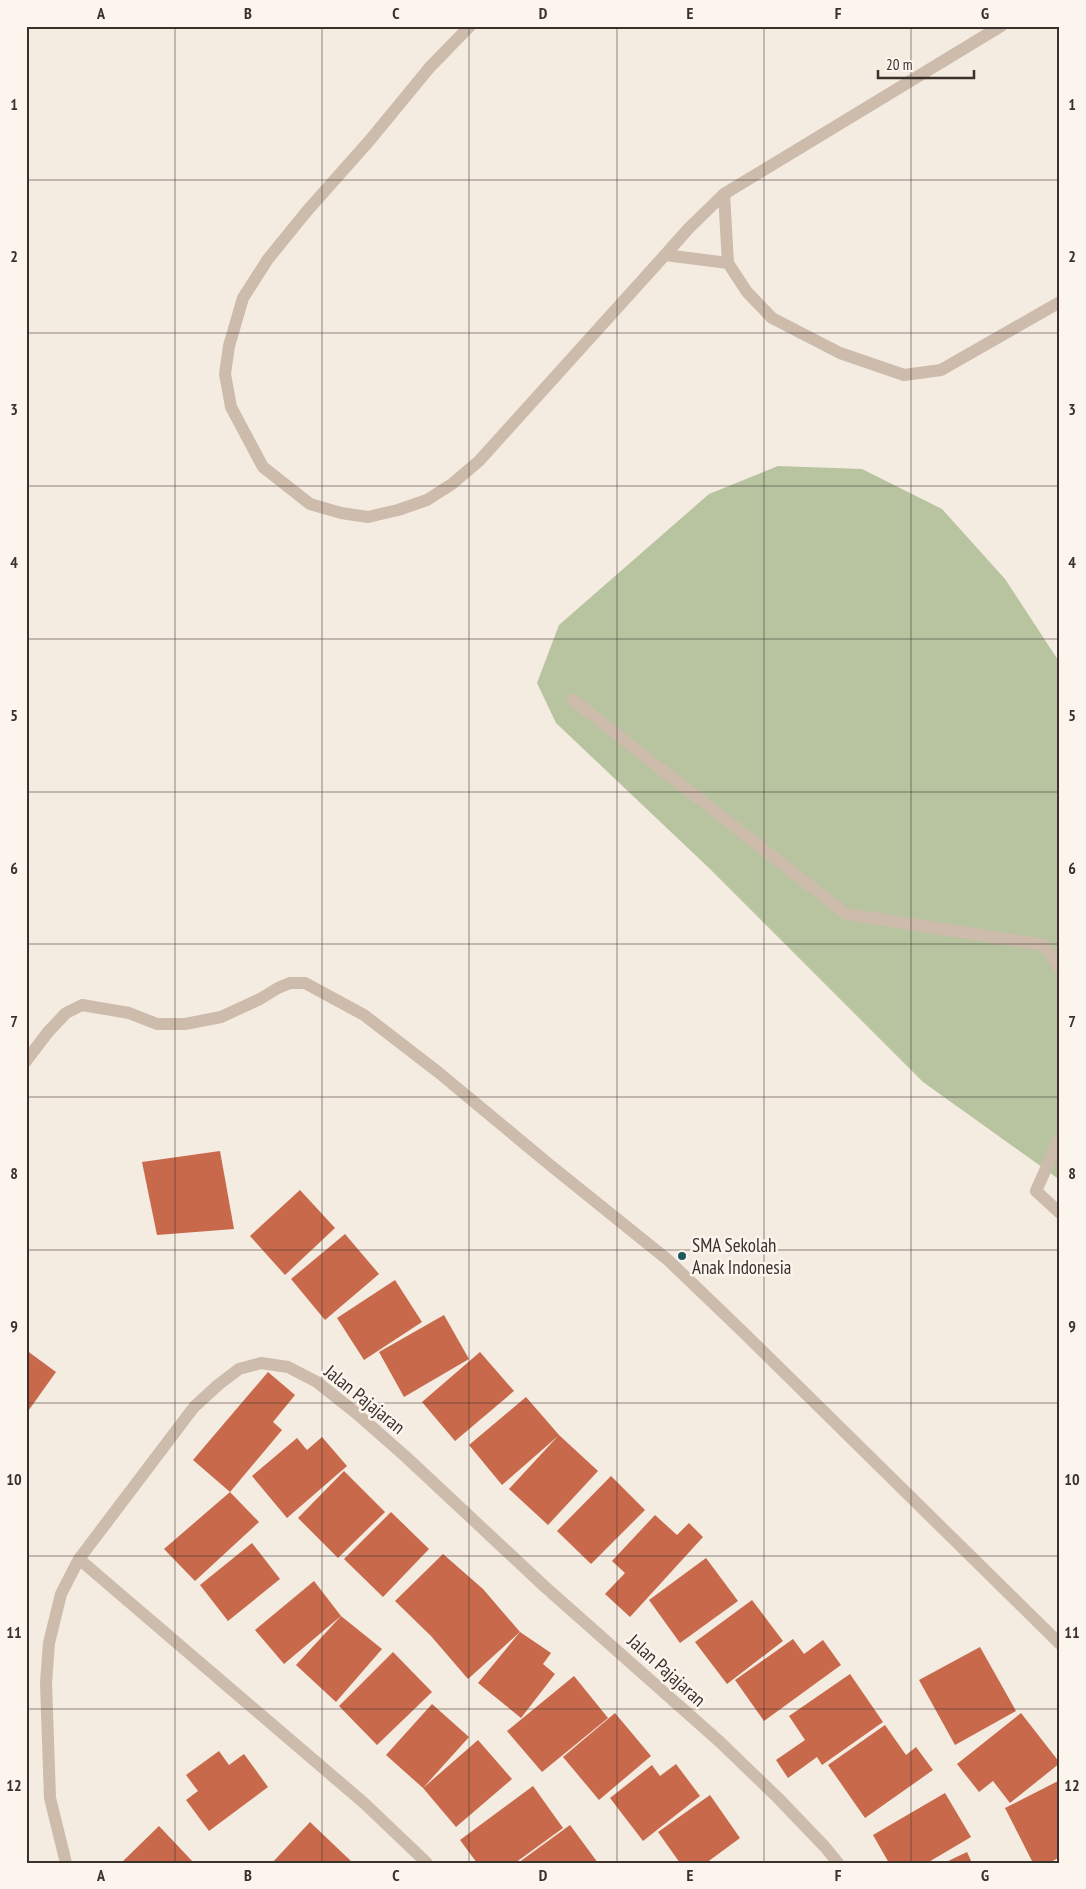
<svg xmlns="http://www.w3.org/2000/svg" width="1086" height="1889" font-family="'PT Sans Narrow',sans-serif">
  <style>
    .green { fill: #b8c4a0 }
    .building { fill: #c8694b }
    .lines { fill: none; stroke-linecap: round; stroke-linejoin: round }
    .service { stroke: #cdbbac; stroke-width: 12 }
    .minor { stroke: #cdbbac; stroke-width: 12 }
    .grid { fill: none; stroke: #3b302b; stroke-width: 1; stroke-opacity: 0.55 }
    .poi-dot { fill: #1f5a5e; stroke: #fbf5ee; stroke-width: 2 }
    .labels { text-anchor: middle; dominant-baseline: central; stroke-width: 5; stroke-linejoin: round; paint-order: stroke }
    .poi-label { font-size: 19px; fill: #3b302b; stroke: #fbf5ee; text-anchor: start }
    .street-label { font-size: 19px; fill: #3b302b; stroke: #fbf5ee }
    .neatline { fill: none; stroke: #3b302b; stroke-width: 2 }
    .grid-label { font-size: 16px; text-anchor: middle; font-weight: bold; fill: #3b302b }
  </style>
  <rect width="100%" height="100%" fill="#f4ebe1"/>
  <path class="green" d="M778,466L862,469L942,509L1005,579L1060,663V1180L923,1082L709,868L556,723L537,683L559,625L709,494Z"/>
  <g class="building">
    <path d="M220,1151L234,1229L157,1235L142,1162Z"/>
    <path d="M300,1190L335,1228L285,1275L250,1236Z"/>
    <path d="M345,1234L379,1274L325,1320L291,1279Z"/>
    <path d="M395,1280L422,1322L364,1360L337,1318Z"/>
    <path d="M444,1315L469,1359L404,1397L379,1352Z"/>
    <path d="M26,1350L56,1372L26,1414Z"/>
    <path d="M480,1352L514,1391L455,1441L422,1402Z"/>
    <path d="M268,1372L295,1395L273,1422L282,1430L230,1492L259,1522L195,1581L164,1549L230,1492L193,1460Z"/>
    <path d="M526,1397L559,1435L598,1471L548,1525L509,1489L558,1436L502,1485L469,1445Z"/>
    <path d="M322,1437L347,1466L287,1518L252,1476L297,1438L307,1450Z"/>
    <path d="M344,1471L385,1512L338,1558L298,1518Z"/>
    <path d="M611,1476L645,1510L591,1564L557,1531Z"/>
    <path d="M391,1512L429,1549L383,1597L344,1559Z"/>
    <path d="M655,1515L677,1535L689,1523L703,1537L630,1617L605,1594L625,1573L612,1561Z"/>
    <path d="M252,1543L280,1579L228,1621L200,1585Z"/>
    <path d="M443,1554L483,1589L520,1632L468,1679L431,1636L395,1601Z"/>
    <path d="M706,1558L738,1601L680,1643L649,1600Z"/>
    <path d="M314,1581L341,1616L284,1664L255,1630Z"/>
    <path d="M752,1600L783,1641L727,1684L695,1642Z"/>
    <path d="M341,1616L382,1649L336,1702L296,1665Z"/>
    <path d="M520,1632L551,1653L543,1664L555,1674L521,1718L478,1683Z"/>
    <path d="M793,1639L804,1654L823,1640L841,1665L764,1721L735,1680Z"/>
    <path d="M980,1647L1016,1711L955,1745L919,1680Z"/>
    <path d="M393,1652L432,1692L377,1745L339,1706Z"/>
    <path d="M850,1674L883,1722L822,1765L817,1757L788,1778L776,1760L805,1740L789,1716Z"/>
    <path d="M574,1676L608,1718L542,1772L507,1731Z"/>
    <path d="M432,1704L469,1737L423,1788L478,1740L512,1779L456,1827L423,1788L386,1755Z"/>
    <path d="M615,1713L651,1756L599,1800L563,1757Z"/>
    <path d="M1021,1713L1060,1763L1010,1803L993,1781L979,1792L957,1764Z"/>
    <path d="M885,1725L906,1755L916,1747L933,1770L865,1818L828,1765Z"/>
    <path d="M219,1751L229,1765L244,1754L268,1787L209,1831L186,1800L198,1791L186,1775Z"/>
    <path d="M676,1764L700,1796L643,1841L610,1798L652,1765L660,1776Z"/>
    <path d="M1060,1780V1857L1049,1863H1033L1005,1808Z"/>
    <path d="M533,1786L563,1828L515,1863H477L460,1840Z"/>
    <path d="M945,1793L971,1837L927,1863H889L873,1835Z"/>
    <path d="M710,1795L740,1838L706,1863H680L658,1832Z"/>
    <path d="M310,1822L353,1863H272Z"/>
    <path d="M570,1825L598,1863H518Z"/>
    <path d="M159,1826L194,1863H121Z"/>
    <path d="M967,1852L972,1863H944Z"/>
  </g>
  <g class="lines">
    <g class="service">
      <path d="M573,700L846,914L1044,945L1060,969"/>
      <path d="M1060,1137L1036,1191L1060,1213"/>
    </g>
    <g class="minor">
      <path d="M470,26L430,67L370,140L307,211L268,259L243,298L229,346L225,374L231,407L263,467L310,504L341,513L368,517L398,510L427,500L452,484L479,461L665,255L728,263L747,292L772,318L840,353L904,375L941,370L1060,302"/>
      <path d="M724,194L728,263"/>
      <path d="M665,255L689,228L724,194L1001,26"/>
      <path d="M26,1061L48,1032L66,1013L82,1005L129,1013L157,1024H185L221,1017L260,999L278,988L290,983H305L364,1015L438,1072L550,1165L668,1260L743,1332L1060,1644"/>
      <path d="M79,1559L364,1803L427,1863"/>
      <path d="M66,1863L50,1798L46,1683L49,1643L61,1594L79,1559L194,1407L218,1385L239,1369L261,1363L288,1367L317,1382L356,1413L405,1456L544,1586L720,1742L778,1798L825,1847L838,1863"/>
    </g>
  </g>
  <path class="grid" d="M175,26V1863M322,26V1863M469,26V1863M617,26V1863M764,26V1863M911,26V1863M26,180H1060M26,333H1060M26,486H1060M26,639H1060M26,792H1060M26,944H1060M26,1097H1060M26,1250H1060M26,1403H1060M26,1556H1060M26,1709H1060"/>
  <circle class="poi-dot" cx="682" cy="1256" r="5"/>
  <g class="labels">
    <g class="poi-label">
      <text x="692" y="1245">SMA Sekolah<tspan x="692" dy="22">Anak Indonesia</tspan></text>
    </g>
    <g class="street-label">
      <text transform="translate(365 1399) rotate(39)">Jalan Pajajaran</text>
      <text transform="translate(667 1670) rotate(42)">Jalan Pajajaran</text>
    </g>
  </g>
  <rect width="1086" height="1889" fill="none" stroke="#fbf5ee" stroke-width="55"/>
  <path d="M878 70v8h96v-8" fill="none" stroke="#3b302b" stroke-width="2.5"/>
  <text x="886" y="70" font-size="15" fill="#3b302b" stroke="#fbf5ee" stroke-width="4" paint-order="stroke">20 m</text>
  <rect x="28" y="28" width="1030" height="1834" class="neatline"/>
  <g class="grid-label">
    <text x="101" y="19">A</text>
    <text x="248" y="19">B</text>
    <text x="396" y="19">C</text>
    <text x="543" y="19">D</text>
    <text x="690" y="19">E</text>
    <text x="838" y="19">F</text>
    <text x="985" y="19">G</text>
    <text x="14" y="110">1</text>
    <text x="1072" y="110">1</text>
    <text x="14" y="262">2</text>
    <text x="1072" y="262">2</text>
    <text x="14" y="415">3</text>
    <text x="1072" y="415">3</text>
    <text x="14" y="568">4</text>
    <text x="1072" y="568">4</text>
    <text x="14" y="721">5</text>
    <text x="1072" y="721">5</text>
    <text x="14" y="874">6</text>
    <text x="1072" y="874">6</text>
    <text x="14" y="1027">7</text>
    <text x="1072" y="1027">7</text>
    <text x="14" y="1179">8</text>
    <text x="1072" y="1179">8</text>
    <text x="14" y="1332">9</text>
    <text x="1072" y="1332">9</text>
    <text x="14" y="1485">10</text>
    <text x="1072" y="1485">10</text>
    <text x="14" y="1638">11</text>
    <text x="1072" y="1638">11</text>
    <text x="14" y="1791">12</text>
    <text x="1072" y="1791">12</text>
    <text x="101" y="1881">A</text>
    <text x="248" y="1881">B</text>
    <text x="396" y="1881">C</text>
    <text x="543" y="1881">D</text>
    <text x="690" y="1881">E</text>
    <text x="838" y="1881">F</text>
    <text x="985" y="1881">G</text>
  </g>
</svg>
